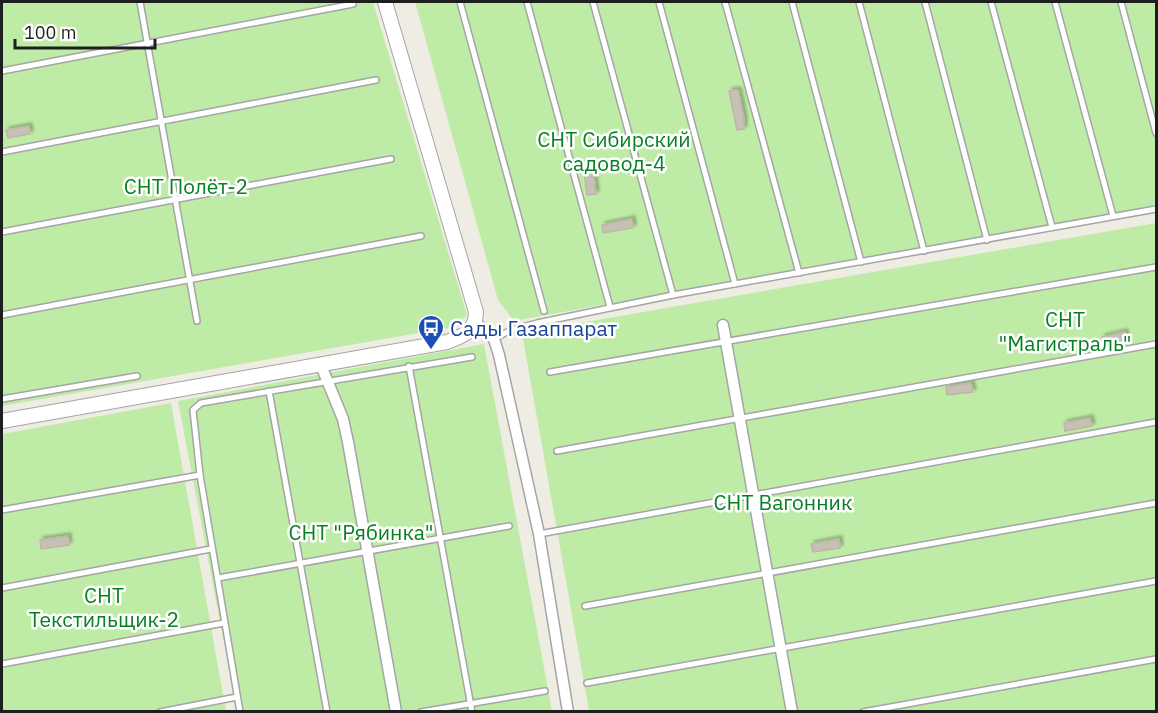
<svg xmlns="http://www.w3.org/2000/svg" width="1158" height="713" font-family="'IBM Plex Sans',sans-serif">
  <style>
    .grass { fill: #beeca6 }
    .building { fill: #c7c0b6; stroke: #c1b6a5; stroke-width: 1.5; filter: url(#shadow) }
    .lines { fill: none; stroke-linecap: round; stroke-linejoin: round }
    .service-casing { stroke: #a5a5a5; stroke-width: 8 }
    .minor-casing { stroke: #a5a5a5; stroke-width: 13 }
    .tertiary-casing { stroke: #a5a5a5; stroke-width: 16 }
    .service { stroke: #fff; stroke-width: 5 }
    .minor { stroke: #fff; stroke-width: 10 }
    .tertiary { stroke: #fff; stroke-width: 14 }
    .labels { text-anchor: middle; dominant-baseline: central; stroke-width: 5; stroke-linejoin: round; paint-order: stroke }
    .park-label { font-size: 21px; fill: #078023; stroke: #fff }
    .transit-label { font-size: 21px; fill: #164399; stroke: #fff; text-anchor: start }
  </style>
  <defs>
    <filter id="shadow"><feDropShadow dx="3" dy="-3" stdDeviation="1.5" flood-color="#0004"/></filter>
  </defs>
  <rect width="100%" height="100%" fill="#efede3"/>
  <g class="grass">
    <path d="M2,2H373L467,315L453,327L2,406Z"/>
    <path d="M415,2H1156V205L514,321L498,300Z"/>
    <path d="M1156,223V711H589L522,333Z"/>
    <path d="M484,344L552,711H237L178,401Z"/>
    <path d="M171,403L226,711L2,712V434Z"/>
  </g>
  <g class="building">
    <path d="M738,90L744,119V129L737,130L729,91Z"/>
    <path d="M29,126L30,134L8,138L6,130Z"/>
    <path d="M593,170L596,194L587,195L584,171Z"/>
    <path d="M632,219L633,228L603,233L602,225Z"/>
    <path d="M1125,332L1126,341L1103,345L1102,337Z"/>
    <path d="M971,383L973,392L947,395L946,387Z"/>
    <path d="M1090,418L1092,426L1065,431L1064,423Z"/>
    <path d="M68,536L69,545L41,549L40,540Z"/>
    <path d="M839,539L840,548L813,552L811,544Z"/>
  </g>
  <g class="lines">
    <defs>
      <g id="service">
        <path d="M140,2L197,321"/>
        <path d="M460,2L544,311"/>
        <path d="M527,2L610,307"/>
        <path d="M593,2L673,295"/>
        <path d="M659,2L735,284"/>
        <path d="M725,2L799,273"/>
        <path d="M792,2L861,262"/>
        <path d="M859,2L924,251"/>
        <path d="M925,2L987,240"/>
        <path d="M991,2L1052,227"/>
        <path d="M1055,2L1113,216"/>
        <path d="M1121,2L1156,133"/>
        <path d="M2,71L353,4L352,2"/>
        <path d="M2,152L376,80"/>
        <path d="M2,232L391,159"/>
        <path d="M2,315L421,236"/>
        <path d="M494,339L511,330L537,323L673,295L1156,209"/>
        <path d="M409,366L472,712"/>
        <path d="M550,372L1156,267"/>
        <path d="M269,391L327,712"/>
        <path d="M2,399L137,376"/>
        <path d="M557,451L1156,344"/>
        <path d="M2,510L200,475"/>
        <path d="M539,534L1156,422"/>
        <path d="M218,578L509,526"/>
        <path d="M2,588L211,549"/>
        <path d="M585,606L1156,503"/>
        <path d="M2,664L224,623"/>
        <path d="M587,683L1156,581"/>
        <path d="M160,712L237,697"/>
        <path d="M240,712L200,475L193,410L201,403L472,357"/>
        <path d="M421,712L545,691"/>
        <path d="M863,712L1156,659"/>
      </g>
      <g id="minor">
        <path d="M476,323L494,339L499,355L539,534L568,712"/>
        <path d="M723,325L792,712"/>
        <path d="M320,363L343,419L348,442L396,712"/>
      </g>
      <path id="tertiary" d="M2,421L447,342C463,336 476,331 476,312L385,2"/>
    </defs>
    <use href="#service" class="service-casing"/>
    <use href="#minor" class="minor-casing"/>
    <use href="#tertiary" class="tertiary-casing"/>
    <use href="#service" class="service"/>
    <use href="#minor" class="minor"/>
    <use href="#tertiary" class="tertiary"/>
  </g>
  <defs>
    <symbol id="bus-pin" viewBox="-11 -11 22 30"><path d="M0 17L-7.5 6A9.5 9.5 0 1 1 7.5 6Z" fill="#1a4fb4" stroke="#fff"/><path d="M-5-6H5V4H4V6H2V4H-2V6H-4V4H-5ZM-3.5-4V0h7V-4ZM-3.5 1.2v1.5H-2V1.2ZM2 1.2v1.5H3.5V1.2Z" fill="#fff"/></symbol>
  </defs>
  <g fill-rule="evenodd">
    <use href="#bus-pin" x="416" y="313" width="30" height="40"/>
  </g>
  <g class="labels">
    <g class="park-label">
      <text x="614" y="139">СНТ Сибирский<tspan x="614" dy="24">садовод-4</tspan></text>
      <text x="186" y="186">СНТ Полёт-2</text>
      <text x="1065" y="319">СНТ<tspan x="1065" dy="24">"Магистраль"</tspan></text>
      <text x="783" y="502">СНТ Вагонник</text>
      <text x="361" y="532">СНТ "Рябинка"</text>
      <text x="104" y="595">СНТ<tspan x="104" dy="24">Текстильщик-2</tspan></text>
    </g>
    <g class="transit-label">
      <text x="450" y="328">Сады Газаппарат</text>
    </g>
  </g>
  <rect width="1158" height="713" fill="none" stroke="#1e1e1e" stroke-width="6"/>
  <path d="M15 39v9h140v-9" fill="none" stroke="#1e1e1e" stroke-width="3"/>
  <text x="24" y="39" font-size="18" fill="#1e1e1e" stroke="#ffffff" stroke-width="4.5" paint-order="stroke">100 m</text>
</svg>
